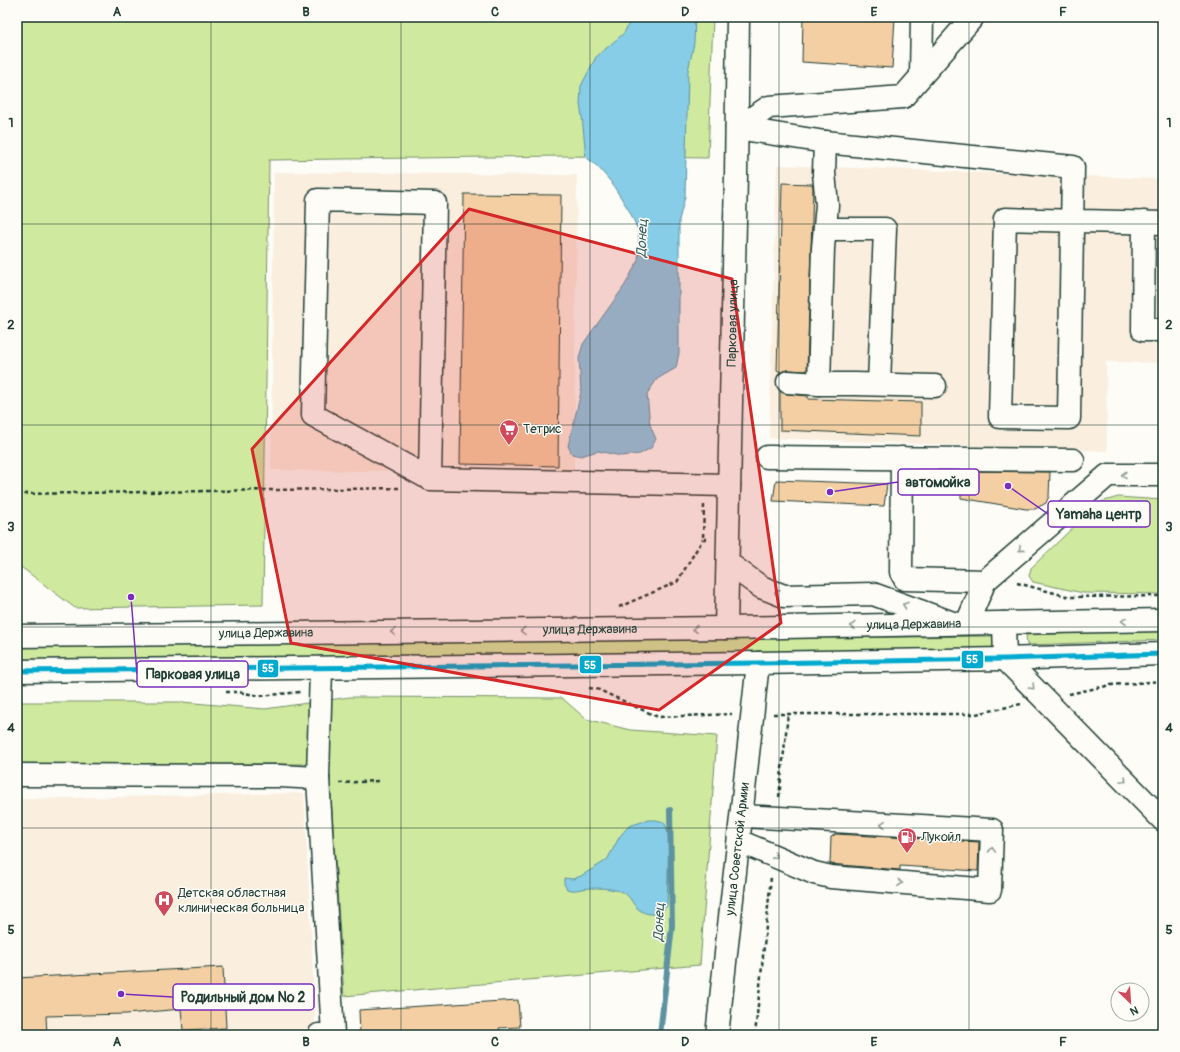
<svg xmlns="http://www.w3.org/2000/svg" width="1180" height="1052" font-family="Pangolin,sans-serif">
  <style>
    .built { fill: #faeede }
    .green { fill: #cfe99f; stroke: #77936a }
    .water { fill: #87cde8; stroke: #5d93a0 }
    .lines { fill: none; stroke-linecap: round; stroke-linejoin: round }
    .stream { stroke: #5d93a0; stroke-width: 6 }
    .building { fill: #f4cfa4; stroke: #1f3d34 }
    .minor-casing { stroke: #1f3d34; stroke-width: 25 }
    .major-casing { stroke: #1f3d34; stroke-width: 25 }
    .path { stroke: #1f3d34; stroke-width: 2.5; stroke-dasharray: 4 3; stroke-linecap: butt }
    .minor { stroke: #fdfcf7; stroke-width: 22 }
    .major { stroke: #fdfcf7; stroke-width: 22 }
    .bus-1-casing { stroke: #fdfcf7; stroke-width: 8 }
    .bus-1 { stroke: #00a9ce; stroke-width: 5 }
    .oneway { stroke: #8e9c96 }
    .marked { fill: #d62828; fill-opacity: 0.2; stroke: #d62828; stroke-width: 3; stroke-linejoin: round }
    .grid { fill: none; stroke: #1f3d34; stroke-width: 1; stroke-opacity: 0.55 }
    .labels { text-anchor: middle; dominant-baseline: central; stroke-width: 3; stroke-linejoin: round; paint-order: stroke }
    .street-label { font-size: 13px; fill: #1f3d34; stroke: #fdfcf7 }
    .poi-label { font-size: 13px; fill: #1f3d34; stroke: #fdfcf7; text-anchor: start }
    .water-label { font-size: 14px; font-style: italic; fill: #396161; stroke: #fdfcf7 }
    .leader { fill: none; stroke: #7b2cbf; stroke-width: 1.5 }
    .callout-dot { fill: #7b2cbf; stroke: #fdfcf7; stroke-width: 1.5 }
    .callout { fill: #fdfcf7; stroke: #7b2cbf; stroke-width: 1.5 }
    .callout-label { font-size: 14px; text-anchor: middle; font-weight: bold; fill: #1f3d34 }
    .line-badge { stroke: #fdfcf7; stroke-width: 1.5 }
    .badge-label { font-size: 11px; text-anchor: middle; font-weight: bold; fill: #fff }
    .neatline { fill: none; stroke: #1f3d34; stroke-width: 1.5 }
    .grid-label { font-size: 13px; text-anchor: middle; font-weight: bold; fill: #1f3d34 }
  </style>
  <rect width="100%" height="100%" fill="#fdfcf7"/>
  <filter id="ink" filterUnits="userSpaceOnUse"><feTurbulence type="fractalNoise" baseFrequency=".025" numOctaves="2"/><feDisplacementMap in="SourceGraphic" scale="8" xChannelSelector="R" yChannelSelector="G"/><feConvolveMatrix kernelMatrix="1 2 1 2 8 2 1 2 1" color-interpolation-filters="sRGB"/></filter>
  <g filter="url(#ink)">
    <g class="built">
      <path d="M777,165L1163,179V363L1106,362L1107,451L769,438Z"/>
      <path d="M274,172L577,175L574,473L271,470Z"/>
      <path d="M304,793L316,1035H17V799Z"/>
    </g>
    <g class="green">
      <path d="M17,17H713L708,158L564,156L269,160L263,605L75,608L17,564Z"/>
      <path d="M1118,497L1163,500V594L1083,593L1033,582L1029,576L1031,568L1091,510L1101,502Z"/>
      <path d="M1163,630V640L1027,645L1026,635Z"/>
      <path d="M994,636V650L17,661V647Z"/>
      <path d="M350,697L562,698L586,719L630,730L717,736L700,965L344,996L329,764H17V702H182L265,709Z"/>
    </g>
    <g class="water">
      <path d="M629,17H695L694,43L688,71L685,197L679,220V353L676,368L657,379L647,394L650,425L656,439L651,448L640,454L621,456L598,451L581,456L572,454L568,446L581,392L579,358L583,344L625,285L638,260L639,245L638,230L630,212L611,182L598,167L586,157L582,116L580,105L581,86L596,57L624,33L628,25Z"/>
      <path d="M648,820H656L664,822L667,829L669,838L667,906C659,917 646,916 637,908C632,903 629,894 622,892C614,888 591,887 582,889C576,890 573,891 567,889L564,884V878L573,879L581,876L607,860L620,836L629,826Z"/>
    </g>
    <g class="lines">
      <path class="stream" d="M660,1035L672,926L670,810"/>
    </g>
    <g class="building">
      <path d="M803,17H895L892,68L802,62Z"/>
      <path d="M782,183L812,184L813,188L807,371L788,370L783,371L780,373V371H777Z"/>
      <path d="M464,194L561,195L558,466L460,464Z"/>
      <path d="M780,391L787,394L808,396V399L921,402V436L780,430Z"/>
      <path d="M961,471L1050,472L1049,496L1046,503L1035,509H1026L961,498Z"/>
      <path d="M776,480L887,484L884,506L773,501Z"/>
      <path d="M836,834L979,842L978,871L900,866V870L830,864L831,837Z"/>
      <path d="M223,967L226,1028L183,1030L181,1009L126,1014L46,1016L47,1035H17V978Z"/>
      <path d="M518,1000L520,1027L499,1028L500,1035H450L449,1032L397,1035H360L359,1010Z"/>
    </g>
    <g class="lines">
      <defs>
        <g id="minor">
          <path d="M921,76L922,17"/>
          <path d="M737,128L825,142L1073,167L1069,418L1000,417L1005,219L1163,223"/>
          <path d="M737,128L769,107L903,97L973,17"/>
          <path d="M1144,222L1143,330H1163"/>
          <path d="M825,229H885L879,384"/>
          <path d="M788,382L819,384H855L935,386"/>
          <path d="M819,384L823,248L827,205L824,173L825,142"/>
          <path d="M767,457L1073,460"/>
          <path d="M902,458L901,572L905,579L985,581"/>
          <path d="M430,479L435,203L318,200L313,415L430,479L729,485"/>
          <path d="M728,563L761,587L784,596L873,594L953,623"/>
          <path d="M967,623L985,581L1108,475H1163"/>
          <path d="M1004,623L1005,659L1163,820"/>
          <path id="s1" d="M726,628L736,176L738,17"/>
          <path d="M17,775L279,776L318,778"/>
          <path d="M739,841L814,873L831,877L990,890L992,830L742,816"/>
          <path d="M319,1035L333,1034L318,778L321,668"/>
          <path id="s2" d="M717,1035L758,663"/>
        </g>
        <g id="major">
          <path id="s3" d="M17,636L726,628L1163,620"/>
          <path d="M17,671L758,663L1005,659L1163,654"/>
        </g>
      </defs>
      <use href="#minor" class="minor-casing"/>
      <use href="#major" class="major-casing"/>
      <g class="path">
        <path d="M17,494L400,488"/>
        <path d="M704,505L703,539H707"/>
        <path d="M1017,583L1070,597L1163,596"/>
        <path d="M619,607L677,582L703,539"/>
        <path d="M589,688L597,689L658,717L732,714"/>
        <path d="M226,692H239L260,696L300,692"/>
        <path d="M1069,694L1111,685L1163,681"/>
        <path d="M773,714H976L1021,704"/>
        <path d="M339,783L378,781"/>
        <path d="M779,797L788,714"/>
        <path d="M755,1035L771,877"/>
      </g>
      <use href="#minor" class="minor"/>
      <use href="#major" class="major"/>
      <defs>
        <path id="bus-1" d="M17,671L758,663L1005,659L1163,654"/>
      </defs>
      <use href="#bus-1" class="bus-1-casing"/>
      <use href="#bus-1" class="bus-1"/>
    </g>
    <defs><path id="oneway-chevron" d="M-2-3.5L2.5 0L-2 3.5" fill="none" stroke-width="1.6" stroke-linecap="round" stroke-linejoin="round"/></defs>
    <g class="oneway">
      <use href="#oneway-chevron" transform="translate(1124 475) rotate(-180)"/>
      <use href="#oneway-chevron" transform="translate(1021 549) rotate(139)"/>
      <use href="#oneway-chevron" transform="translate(777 593) rotate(-159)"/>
      <use href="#oneway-chevron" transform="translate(905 605) rotate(-160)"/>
      <use href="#oneway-chevron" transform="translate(1124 621) rotate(179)"/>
      <use href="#oneway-chevron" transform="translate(853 626) rotate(179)"/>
      <use href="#oneway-chevron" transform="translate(695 629) rotate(179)"/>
      <use href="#oneway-chevron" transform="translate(523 631) rotate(179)"/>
      <use href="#oneway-chevron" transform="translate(393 632) rotate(179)"/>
      <use href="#oneway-chevron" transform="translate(1032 687) rotate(46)"/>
      <use href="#oneway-chevron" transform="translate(1124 780) rotate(45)"/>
      <use href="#oneway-chevron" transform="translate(883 824) rotate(-177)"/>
      <use href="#oneway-chevron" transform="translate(992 850) rotate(-88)"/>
      <use href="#oneway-chevron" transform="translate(775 856) rotate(24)"/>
      <use href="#oneway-chevron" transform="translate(900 883) rotate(5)"/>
    </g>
  </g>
  <path class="marked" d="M469,209L732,279L781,623L659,710L291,643L252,449Z"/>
  <path class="grid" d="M211,17V1035M401,17V1035M590,17V1035M779,17V1035M969,17V1035M17,224H1163M17,425H1163M17,627H1163M17,828H1163"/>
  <defs>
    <symbol id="supermarket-pin" viewBox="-11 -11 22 30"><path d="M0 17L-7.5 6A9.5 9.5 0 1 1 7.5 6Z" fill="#d1495b" stroke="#fdfcf7"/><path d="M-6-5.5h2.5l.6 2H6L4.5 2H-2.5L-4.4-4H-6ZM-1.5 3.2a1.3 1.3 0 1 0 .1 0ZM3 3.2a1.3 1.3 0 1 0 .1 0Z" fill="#fff"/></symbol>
    <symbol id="fuel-pin" viewBox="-11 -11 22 30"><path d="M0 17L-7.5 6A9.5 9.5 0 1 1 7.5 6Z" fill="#d1495b" stroke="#fdfcf7"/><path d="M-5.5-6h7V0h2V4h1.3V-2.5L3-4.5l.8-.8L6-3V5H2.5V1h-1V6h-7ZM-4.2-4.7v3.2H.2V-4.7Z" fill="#fff"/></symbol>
    <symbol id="hospital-pin" viewBox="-11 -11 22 30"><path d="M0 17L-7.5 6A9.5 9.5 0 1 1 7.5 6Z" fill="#d1495b" stroke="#fdfcf7"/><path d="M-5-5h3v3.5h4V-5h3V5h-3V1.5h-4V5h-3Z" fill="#fff"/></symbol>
  </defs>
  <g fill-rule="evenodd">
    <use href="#supermarket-pin" x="498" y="418" width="22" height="30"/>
    <use href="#fuel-pin" x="896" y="826" width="22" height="30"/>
    <use href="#hospital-pin" x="153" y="889" width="22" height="30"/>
  </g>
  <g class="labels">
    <g class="street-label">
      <text stroke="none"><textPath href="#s1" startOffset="305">Парковая улица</textPath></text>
      <text stroke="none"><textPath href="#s3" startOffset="897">улица Державина</textPath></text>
      <text stroke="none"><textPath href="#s3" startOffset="573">улица Державина</textPath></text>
      <text stroke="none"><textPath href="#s3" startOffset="249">улица Державина</textPath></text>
      <text stroke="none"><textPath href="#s2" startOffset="187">улица Советской Армии</textPath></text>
    </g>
    <g class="poi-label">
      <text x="523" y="429">Тетрис</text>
      <text x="921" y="837">Лукойл</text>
      <text x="178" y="893">Детская областная<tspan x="178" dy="15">клиническая больница</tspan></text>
    </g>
    <g class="water-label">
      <text transform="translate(642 238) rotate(-88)">Донец</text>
      <text transform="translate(659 922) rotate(-88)">Донец</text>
    </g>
  </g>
  <path class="leader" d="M830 492L898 482M1008 486L1048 514M131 597L137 674M121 994L173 997"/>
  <g class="callout-dot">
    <circle cx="830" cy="492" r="4"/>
    <circle cx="1008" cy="486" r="4"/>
    <circle cx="131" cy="597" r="4"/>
    <circle cx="121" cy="994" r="4"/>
  </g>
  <g class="callout">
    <rect x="898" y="469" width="81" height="26" rx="4"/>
    <rect x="1048" y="501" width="102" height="26" rx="4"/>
    <rect x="137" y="661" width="111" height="26" rx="4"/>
    <rect x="173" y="984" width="141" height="26" rx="4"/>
  </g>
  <g class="callout-label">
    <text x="938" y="487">автомойка</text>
    <text x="1099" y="519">Yamaha центр</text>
    <text x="193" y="679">Парковая улица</text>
    <text x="243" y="1002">Родильный дом № 2</text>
  </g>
  <g class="line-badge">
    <rect x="961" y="650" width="23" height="19" rx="4" fill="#00a9ce"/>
    <rect x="579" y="655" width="23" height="19" rx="4" fill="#00a9ce"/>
    <rect x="257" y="659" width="22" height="19" rx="4" fill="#00a9ce"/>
  </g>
  <g class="badge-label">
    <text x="972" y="663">55</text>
    <text x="590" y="669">55</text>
    <text x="268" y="672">55</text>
  </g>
  <rect width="1180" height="1052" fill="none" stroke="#fdfcf7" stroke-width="44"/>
  <g transform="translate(1130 1002) rotate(155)"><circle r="19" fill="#fdfcf7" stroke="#a4b0a9"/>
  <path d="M0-3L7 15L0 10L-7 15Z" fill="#d1495b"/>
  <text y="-6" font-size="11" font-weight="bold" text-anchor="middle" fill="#1f3d34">N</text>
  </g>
  <rect x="22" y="22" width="1136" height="1008" class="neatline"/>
  <g class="grid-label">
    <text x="117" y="16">A</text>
    <text x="306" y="16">B</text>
    <text x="495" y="16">C</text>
    <text x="685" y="16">D</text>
    <text x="874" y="16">E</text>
    <text x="1063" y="16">F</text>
    <text x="11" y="127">1</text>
    <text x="1169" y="127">1</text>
    <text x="11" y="329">2</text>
    <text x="1169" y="329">2</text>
    <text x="11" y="531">3</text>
    <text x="1169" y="531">3</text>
    <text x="11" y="732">4</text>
    <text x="1169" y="732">4</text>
    <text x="11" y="934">5</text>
    <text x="1169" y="934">5</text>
    <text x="117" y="1046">A</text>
    <text x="306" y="1046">B</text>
    <text x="495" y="1046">C</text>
    <text x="685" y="1046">D</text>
    <text x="874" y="1046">E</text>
    <text x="1063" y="1046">F</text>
  </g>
</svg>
